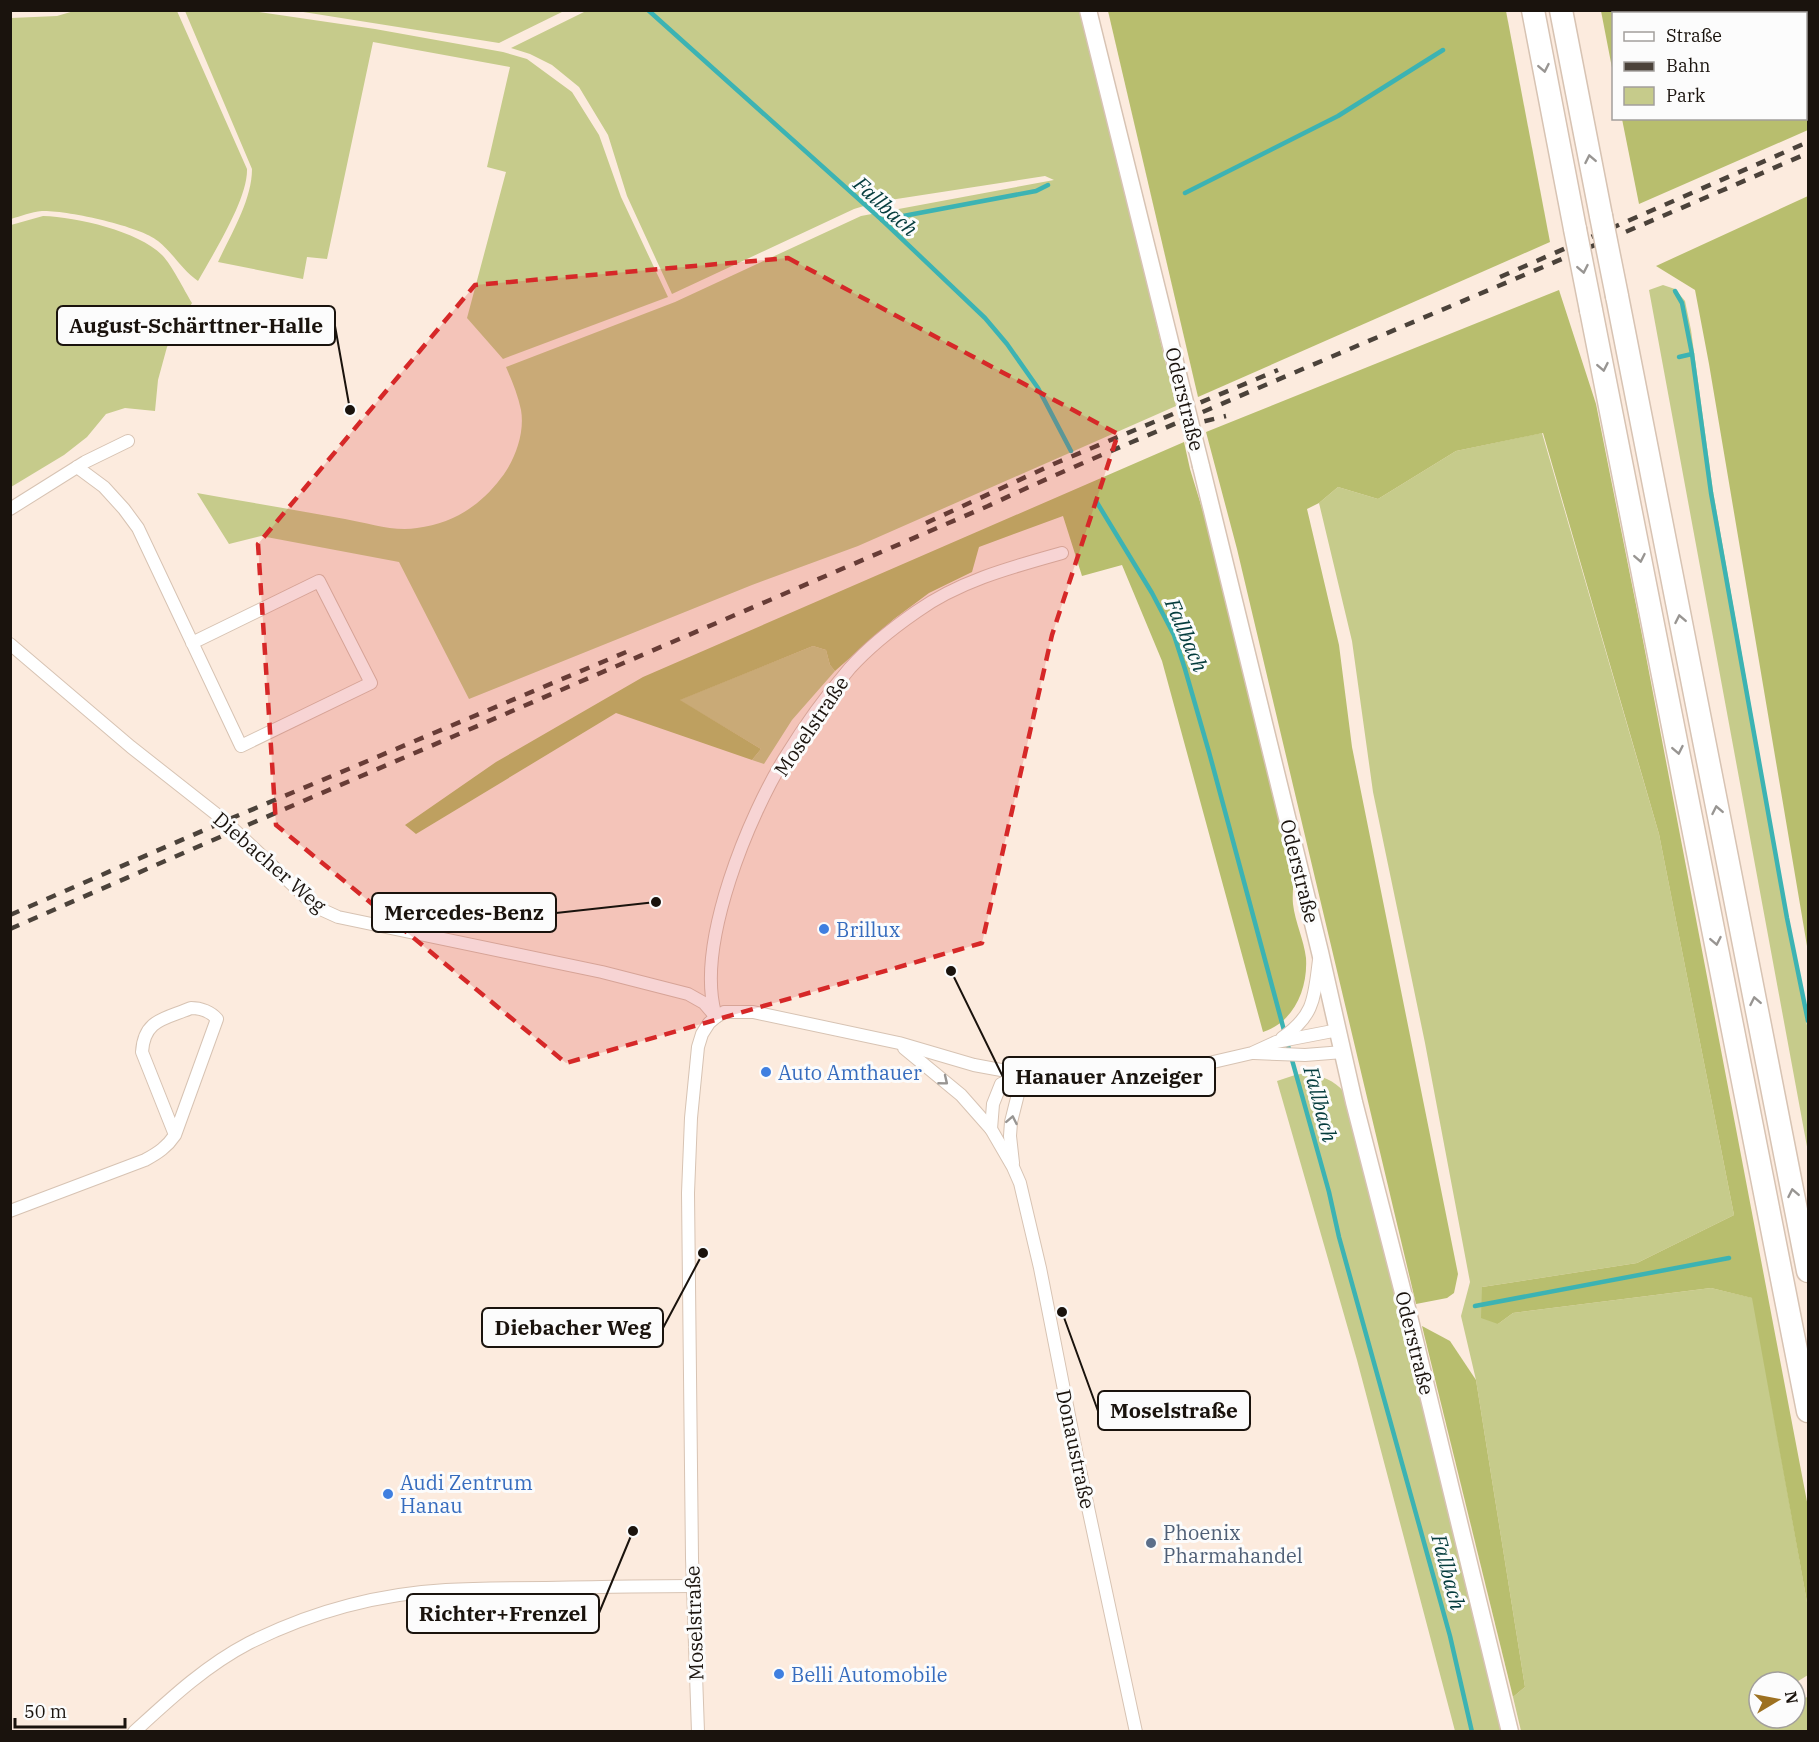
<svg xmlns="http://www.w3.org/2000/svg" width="1819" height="1742" font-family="'IBM Plex Serif',serif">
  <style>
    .green { fill: #c6cb8b }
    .forest { fill: #b8be6e }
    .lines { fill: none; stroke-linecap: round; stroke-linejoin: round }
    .stream { stroke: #3cb3b3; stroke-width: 4.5 }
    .minor-casing { stroke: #d7c3b3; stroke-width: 14 }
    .tertiary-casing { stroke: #d7c3b3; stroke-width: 19 }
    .motorway-casing { stroke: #d7c3b3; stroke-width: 25 }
    .minor { stroke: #fff; stroke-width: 12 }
    .tertiary { stroke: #fff; stroke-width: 16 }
    .motorway { stroke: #fff; stroke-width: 22 }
    .rail { stroke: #4b423a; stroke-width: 4.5; stroke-dasharray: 10 10; stroke-linecap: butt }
    .tertiary-bridge-casing { stroke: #d7c3b3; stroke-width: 19; stroke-linecap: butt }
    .motorway-bridge-casing { stroke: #d7c3b3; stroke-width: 25; stroke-linecap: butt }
    .tertiary-bridge { stroke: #fff; stroke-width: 16 }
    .motorway-bridge { stroke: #fff; stroke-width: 22 }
    .oneway { stroke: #989592 }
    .marked { fill: #d62828; fill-opacity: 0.2; stroke: #d62828; stroke-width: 4.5; stroke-dasharray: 12 8; stroke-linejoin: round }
    .shop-dot { fill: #3f7fe0; stroke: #fcfcfc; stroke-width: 2 }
    .service-dot { fill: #5c6f8a; stroke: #fcfcfc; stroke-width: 2 }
    .labels { text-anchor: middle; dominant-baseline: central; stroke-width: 6; stroke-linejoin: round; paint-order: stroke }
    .street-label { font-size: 20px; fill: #1a130d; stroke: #fcfcfc }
    .shop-label { font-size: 20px; fill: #366cbe; stroke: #fcfcfc; text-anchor: start }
    .service-label { font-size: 20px; fill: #4e5e75; stroke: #fcfcfc; text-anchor: start }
    .water-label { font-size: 21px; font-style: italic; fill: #043c3d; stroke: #fcfcfc }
    .leader { fill: none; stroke: #1a130d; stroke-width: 2 }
    .callout-dot { fill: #1a130d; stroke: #fcfcfc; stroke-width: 2 }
    .callout { fill: #fcfcfc; stroke: #1a130d; stroke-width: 2 }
    .callout-label { font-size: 21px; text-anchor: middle; font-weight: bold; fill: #1a130d }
  </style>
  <rect width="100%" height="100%" fill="#fcebde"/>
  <g class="green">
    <path d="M74,11H177L247,169C248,199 213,254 198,281C182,270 173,253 158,241C140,226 66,210 42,211C31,212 21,216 11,219V18L57,16Z"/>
    <path d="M185,11H253L375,29L503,52L527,59L572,92L599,135L621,197L668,297L503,359L467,318L506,172L487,167L510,67L373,42L327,259L307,257L303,279L218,262C231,234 252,200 252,169Z"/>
    <path d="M297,11H564L499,43Z"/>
    <path d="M586,11H1079L1116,155L1176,406L858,546L752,585L469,699L399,562L261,536L229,544L197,493C247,502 296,510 345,519C368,523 394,532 417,528C453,523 479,507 501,478C515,460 525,433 521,410C518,395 512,381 506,367L675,302L861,216L1054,180L1045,176L877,202L854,209L672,294L627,196L608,135L579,87L552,65L530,54L511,48Z"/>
    <path d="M43,216C77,217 138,231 162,255C172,265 184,290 192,303L167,347L158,380L155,411L125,408L106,414L87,437L64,455L11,487V225Z"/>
    <path d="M1663,285L1675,289L1685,301L1691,330L1713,491L1808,1031V1152L1649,290Z"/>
    <path d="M1542,433L1659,834L1734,1215L1637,1263L1482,1287L1498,1324L1513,1313L1711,1288L1753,1298L1808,1608V1675L1795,1683L1759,1682V1718H1795V1700L1808,1697V1731H1521L1513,1697L1525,1687L1476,1380L1461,1316L1470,1282L1425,1043L1373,792L1352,641L1319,503L1338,487L1378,499L1456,451Z"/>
    <path d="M813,646L826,650L830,665L835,671L792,720L764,764L752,760L761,749L679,700Z"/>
    <path d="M1307,1073C1322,1076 1334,1080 1344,1092L1408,1336L1502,1731H1455L1357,1360L1277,1081L1295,1075Z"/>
  </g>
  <g class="forest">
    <path d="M1108,11H1506L1550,242L1198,397Z"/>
    <path d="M1601,11H1808V130L1639,204L1622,119L1806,118V14H1614L1613,73Z"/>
    <path d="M1808,196V952L1709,364L1695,290L1656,266Z"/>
    <path d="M1559,290L1596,404L1641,630L1808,1507V1608L1752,1298L1711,1288L1513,1313L1498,1324L1481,1318L1482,1287L1637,1263L1734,1215L1659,834L1543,433L1456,451L1378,499L1338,487L1319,503L1307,509L1339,645L1352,747L1458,1274L1454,1293L1447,1298L1416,1304L1237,549L1206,432Z"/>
    <path d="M1184,442L1190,469L1223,577L1294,871C1294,882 1292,893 1293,904C1295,922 1304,940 1306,958C1308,989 1294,1022 1263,1032L1162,661L1122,565L1082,576L1063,516L979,547L972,572L929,593L894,619L835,671L830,665L826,650L813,646L680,700L761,749L752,760L616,713L416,834L405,825L496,762L643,677Z"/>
    <path d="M1422,1326L1450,1341L1476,1380L1525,1687L1513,1697Z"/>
  </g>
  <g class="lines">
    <g class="stream">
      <path d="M648,10L882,220L985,318L1007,344L1038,388L1071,451"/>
      <path d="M1185,193L1338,116L1443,50"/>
      <path d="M882,220L1036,191L1048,185"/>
      <path d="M1675,291L1682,303L1692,354L1679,357"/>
      <path d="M1692,354L1711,493L1787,918L1808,1021"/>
      <path d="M1096,501L1152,593L1174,635L1185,669L1209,752L1285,1034"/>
      <path d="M1287,1042L1329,1192L1339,1237L1450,1636L1472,1732"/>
      <path d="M1475,1306L1729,1258"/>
    </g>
    <defs>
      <g id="minor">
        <path d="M77,467L104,487L124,509L138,528L241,746L371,683L319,581L192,643"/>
        <path d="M10,509L85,462L128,441"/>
        <path d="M10,644L131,747L225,821L316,907L338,917L602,972L688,994L704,1003L716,1017"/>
        <path d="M715,1013C696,943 749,815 786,756C805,725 827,695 850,668C869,647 893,628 916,612C959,581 1012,567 1062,553"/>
        <path d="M1282,1038C1315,1015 1314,998 1319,960"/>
        <path d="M904,1048L961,1095L991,1129L1013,1167L1020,1183L1040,1268L1077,1456L1136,1732"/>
        <path d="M1254,1053L1305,1055L1343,1052"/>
        <path d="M991,1129L993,1104L1001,1084L1023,1074"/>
        <path d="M1013,1163L1010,1136L1011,1122L1023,1074"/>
        <path d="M10,1211L145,1160C158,1153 167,1147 175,1135L217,1019C211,1012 201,1008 191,1008C165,1019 144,1019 142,1052L175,1135"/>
        <path d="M134,1732C170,1699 205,1666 249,1643C311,1612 377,1594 446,1590C479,1588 513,1588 546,1588C595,1587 644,1586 692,1586"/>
        <path d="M698,1732L692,1558L688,1193L691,1118L698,1047L702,1034L709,1023L716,1017L724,1012H753L899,1043L974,1065L1023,1074L1068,1078L1145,1075L1170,1072L1252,1053L1276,1042L1338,1030"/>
      </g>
      <g id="tertiary">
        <path d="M1088,10L1182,390"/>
        <path d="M1201,466L1320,952L1354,1102L1408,1312L1510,1732"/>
      </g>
      <g id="motorway">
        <path d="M1533,10L1575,229"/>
        <path d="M1561,10L1601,216"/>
        <path d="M1617,296L1808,1271"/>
        <path d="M1591,310L1808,1411"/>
      </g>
    </defs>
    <use href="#minor" class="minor-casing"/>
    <use href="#tertiary" class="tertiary-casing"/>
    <use href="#motorway" class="motorway-casing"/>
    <use href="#minor" class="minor"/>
    <use href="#tertiary" class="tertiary"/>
    <use href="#motorway" class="motorway"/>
    <g class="rail">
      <path d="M1500,277L1808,142"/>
      <path d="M1185,426L1226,416"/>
      <path d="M926,523L1056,463L1278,370"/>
      <path d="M10,915L225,821L631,650"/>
      <path d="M10,929L236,830L988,506C1062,471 1137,440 1212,408C1411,322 1610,240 1808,153"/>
    </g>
    <defs>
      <path id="tertiary-bridge" d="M1182,390L1201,466"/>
      <g id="motorway-bridge">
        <path d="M1601,216L1617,296"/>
        <path d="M1575,229L1591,310"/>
      </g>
    </defs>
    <use href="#tertiary-bridge" class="tertiary-bridge-casing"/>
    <use href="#motorway-bridge" class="motorway-bridge-casing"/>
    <use href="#tertiary-bridge" class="tertiary-bridge"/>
    <use href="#motorway-bridge" class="motorway-bridge"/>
  </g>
  <defs><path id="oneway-chevron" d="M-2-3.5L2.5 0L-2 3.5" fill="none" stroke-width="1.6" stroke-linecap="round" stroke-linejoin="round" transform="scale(1.5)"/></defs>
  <g class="oneway">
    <use href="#oneway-chevron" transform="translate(1544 68) rotate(79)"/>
    <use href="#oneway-chevron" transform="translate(1590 159) rotate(-101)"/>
    <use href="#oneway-chevron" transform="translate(1583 269) rotate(79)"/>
    <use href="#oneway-chevron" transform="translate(1603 367) rotate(79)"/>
    <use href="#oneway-chevron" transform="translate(1640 558) rotate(79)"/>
    <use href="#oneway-chevron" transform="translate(1680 619) rotate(-101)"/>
    <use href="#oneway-chevron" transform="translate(1678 750) rotate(79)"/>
    <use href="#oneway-chevron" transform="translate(1717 810) rotate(-101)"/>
    <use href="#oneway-chevron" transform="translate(1716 941) rotate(79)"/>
    <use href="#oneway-chevron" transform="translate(1755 1001) rotate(-101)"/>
    <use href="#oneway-chevron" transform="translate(944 1081) rotate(39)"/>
    <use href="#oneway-chevron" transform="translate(1012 1120) rotate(-79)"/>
    <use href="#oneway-chevron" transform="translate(1793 1193) rotate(-101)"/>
  </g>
  <path class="marked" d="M788,258L1118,434L1052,635L982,943L566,1063L276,825L258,544L475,285Z"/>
  <g class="shop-dot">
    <circle cx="824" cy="929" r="6"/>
    <circle cx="766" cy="1072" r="6"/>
    <circle cx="388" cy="1494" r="6"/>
    <circle cx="779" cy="1674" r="6"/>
  </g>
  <circle class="service-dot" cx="1151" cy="1543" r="6"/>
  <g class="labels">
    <g class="street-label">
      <text transform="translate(1185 399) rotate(76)">Oderstraße</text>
      <text transform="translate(811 726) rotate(-56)">Moselstraße</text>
      <text transform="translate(270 862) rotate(41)">Diebacher Weg</text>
      <text transform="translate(1300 871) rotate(76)">Oderstraße</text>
      <text transform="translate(1415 1343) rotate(76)">Oderstraße</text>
      <text transform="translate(1076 1449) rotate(78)">Donaustraße</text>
      <text transform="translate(694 1623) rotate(-92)">Moselstraße</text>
    </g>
    <g class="shop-label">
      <text x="836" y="929">Brillux</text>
      <text x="778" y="1072">Auto Amthauer</text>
      <text x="400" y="1482">Audi Zentrum<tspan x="400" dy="23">Hanau</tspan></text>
      <text x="791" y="1674">Belli Automobile</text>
    </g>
    <g class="service-label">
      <text x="1163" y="1532">Phoenix<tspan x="1163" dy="23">Pharmahandel</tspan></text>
    </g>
    <g class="water-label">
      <text transform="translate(886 206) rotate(42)">Fallbach</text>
      <text transform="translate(1187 635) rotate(67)">Fallbach</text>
      <text transform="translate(1321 1104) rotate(75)">Fallbach</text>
      <text transform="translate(1449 1572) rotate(75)">Fallbach</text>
    </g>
  </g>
  <path class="leader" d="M350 410L335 326M656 902L556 913M951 971L1003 1077M703 1253L663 1328M1062 1312L1098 1411M633 1531L599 1613"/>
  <g class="callout-dot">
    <circle cx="350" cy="410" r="6"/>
    <circle cx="656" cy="902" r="6"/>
    <circle cx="951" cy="971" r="6"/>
    <circle cx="703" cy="1253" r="6"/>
    <circle cx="1062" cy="1312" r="6"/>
    <circle cx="633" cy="1531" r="6"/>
  </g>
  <g class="callout">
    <rect x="57" y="306" width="278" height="39" rx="6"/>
    <rect x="372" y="893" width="184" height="39" rx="6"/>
    <rect x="1003" y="1057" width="212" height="39" rx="6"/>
    <rect x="482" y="1308" width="181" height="39" rx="6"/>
    <rect x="1098" y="1391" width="152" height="39" rx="6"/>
    <rect x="407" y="1594" width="192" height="39" rx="6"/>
  </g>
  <g class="callout-label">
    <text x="196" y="333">August-Schärttner-Halle</text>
    <text x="464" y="920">Mercedes-Benz</text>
    <text x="1109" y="1084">Hanauer Anzeiger</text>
    <text x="573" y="1335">Diebacher Weg</text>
    <text x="1174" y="1418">Moselstraße</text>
    <text x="503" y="1621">Richter+Frenzel</text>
  </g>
  <rect width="1819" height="1742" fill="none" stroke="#1a130d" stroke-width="24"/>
  <rect x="1612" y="12" width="195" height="108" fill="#fcfcfc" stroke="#a29f9c" stroke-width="1.5"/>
  <rect x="1624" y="32" width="30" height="9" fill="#ffffff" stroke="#a29f9c" stroke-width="1.5"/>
  <text x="1666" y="42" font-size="18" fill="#1a130d">Straße</text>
  <rect x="1624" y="62" width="30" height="9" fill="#4b423a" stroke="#a29f9c" stroke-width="1.5"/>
  <text x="1666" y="72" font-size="18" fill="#1a130d">Bahn</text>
  <rect x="1624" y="87" width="30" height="18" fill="#c6cb8b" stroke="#a29f9c" stroke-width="1.5"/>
  <text x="1666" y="102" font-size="18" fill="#1a130d">Park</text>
  <g transform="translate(1777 1700) rotate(80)"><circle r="28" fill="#fcfcfc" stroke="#a29f9c" stroke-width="1.5"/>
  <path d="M0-4.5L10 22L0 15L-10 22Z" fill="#9d7121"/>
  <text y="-9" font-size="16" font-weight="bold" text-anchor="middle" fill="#1a130d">N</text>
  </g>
  <path d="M15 1718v9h110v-9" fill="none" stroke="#1a130d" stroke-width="3"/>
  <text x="24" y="1718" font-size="18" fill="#1a130d" stroke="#fcfcfc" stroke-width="4.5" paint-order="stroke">50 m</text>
</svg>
